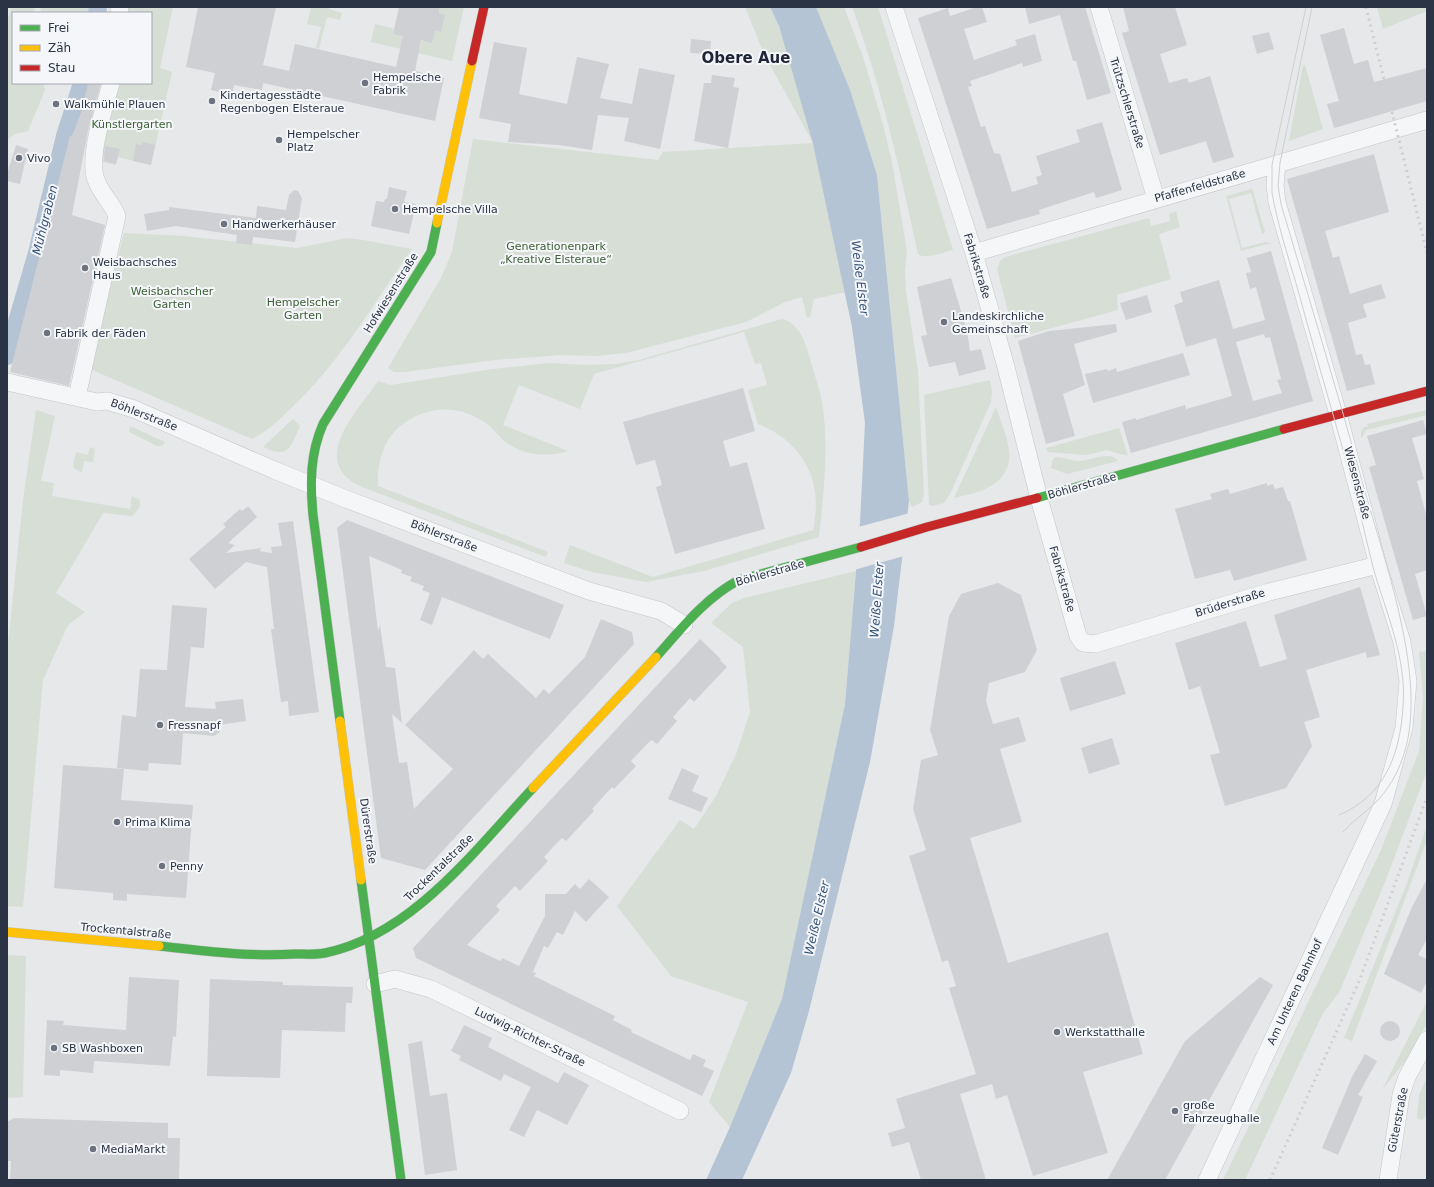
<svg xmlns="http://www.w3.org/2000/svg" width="1434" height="1187" font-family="'DejaVu Sans',sans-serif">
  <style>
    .green { fill: #d6ded6 }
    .water { fill: #b4c4d5 }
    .pier { fill: #e6e8ea }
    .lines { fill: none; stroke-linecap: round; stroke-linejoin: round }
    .canal { stroke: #b4c4d5; stroke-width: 18 }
    .building { fill: #ced0d3; fill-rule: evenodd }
    .street-casing { stroke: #c4c6c8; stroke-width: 18 }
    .fast-casing { stroke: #c4c6c8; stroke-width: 10 }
    .slow-casing { stroke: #c4c6c8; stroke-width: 10 }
    .jam-casing { stroke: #c4c6c8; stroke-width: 10 }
    .street { stroke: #f5f6f7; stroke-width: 17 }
    .fast { stroke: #4caf50; stroke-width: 9 }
    .slow { stroke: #ffc107; stroke-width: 9 }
    .jam { stroke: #c62828; stroke-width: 9 }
    .tram { stroke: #cecfd2; stroke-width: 1 }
    .rail { stroke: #cecfd2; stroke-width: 3; stroke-dasharray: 2 4; stroke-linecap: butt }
    .poi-dot { fill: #6c737f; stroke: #f4f6f9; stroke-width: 1.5 }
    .labels { text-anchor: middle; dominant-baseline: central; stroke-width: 4; stroke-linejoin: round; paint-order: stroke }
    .poi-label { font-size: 11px; fill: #2b3445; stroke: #f4f6f9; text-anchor: start }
    .street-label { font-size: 11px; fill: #2b3445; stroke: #f4f6f9 }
    .park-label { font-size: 11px; fill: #3f6138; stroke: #f4f6f9 }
    .water-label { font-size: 12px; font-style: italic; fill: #34527a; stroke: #f4f6f9 }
    .district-label { font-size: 15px; font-weight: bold; fill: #1d2536; stroke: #f4f6f9 }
  </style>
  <rect width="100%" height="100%" fill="#e6e8ea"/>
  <g class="green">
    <path d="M11,7H35L34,13H13V83H43L45,90L28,131L15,134L7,140V22Z"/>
    <path d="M41,7H93L92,13H40Z"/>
    <path d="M121,7H173L160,68L172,72L151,165L118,157L115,165L95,160L114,83H151V13H121Z"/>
    <path d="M311,7H329V9L342,13L340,20L327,17L319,49L316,48L321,27L307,24Z"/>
    <path d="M440,7H464L452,61L371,42L375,24L394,29L393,34L403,36L414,47L420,48L421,40L432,43L435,31L441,32L445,15L439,13Z"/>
    <path d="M745,7H770L779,26L813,144L846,292L814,299L810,317L807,318L802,297L785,302L746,322L626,353L595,356L560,355L495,360L404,372H394L388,368L441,278L452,252L473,139L658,160L663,152L813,143L764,54Z"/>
    <path d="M816,7H844L863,57L882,121L891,157L907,251L905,271L906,291L918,371L924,494L922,502L912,507L909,501L877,175Z"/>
    <path d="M852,7H878L953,250C944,252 926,260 918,254C900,171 882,87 852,7Z"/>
    <path d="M1377,7H1427V11L1383,29Z"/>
    <path d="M1303,65H1305L1323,129L1289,141Z"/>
    <path d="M1252,189L1253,191L1265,232L1262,234L1251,193L1229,199L1242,248L1265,242L1271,243L1241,251L1226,196Z"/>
    <path d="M1176,211L1180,227L1159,234L1171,279L1117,295L1118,310L1015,338L997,269L1000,261L1005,257L1149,218L1151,226L1170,221L1169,214Z"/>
    <path d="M124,233L183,236L297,248L347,238L363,240L412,249C373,304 340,363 290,409C279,420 266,432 252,439L90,369Z"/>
    <path d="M782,319C801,324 806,345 811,362C816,380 823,399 824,418C828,457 823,498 819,537L704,571L646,582L592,572L564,563L570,545L653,577L813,530C824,482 804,442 758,424L748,390L767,385L761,363L755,364L744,332L594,374L580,409L519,385L503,425L568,451C546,458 520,455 502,439C497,434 493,428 487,424C459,403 424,405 398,428C382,443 377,465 378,486L548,552L546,557L362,487C307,462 356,413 378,381L391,385L493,369L549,363L585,365L616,364L639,360Z"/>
    <path d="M990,380L992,392L991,402L951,492L944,503L932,506L929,505L924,395Z"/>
    <path d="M996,407C1005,435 1024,468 989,487C979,493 965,495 954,498Z"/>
    <path d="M36,410L55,416L41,481L54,483L52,496L130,509L132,496L140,500C141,508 137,511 132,516L103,513L56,593L85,612L68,625L43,680L23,907L7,906V654L23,500Z"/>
    <path d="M1427,410V415L1366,430L1361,439V432L1364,427H1368L1367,424Z"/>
    <path d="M293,419L300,426C290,448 289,459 263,447Z"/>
    <path d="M130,426L165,442L162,446H157L129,432Z"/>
    <path d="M1119,428L1128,456L1107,450L1086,455L1048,452L1046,448Z"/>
    <path d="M90,447L95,449L93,462L84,461L82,473L73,467L76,452L88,455Z"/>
    <path d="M1055,457C1064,456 1072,462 1081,461C1090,460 1111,450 1118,461L1067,474L1051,468L1052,461Z"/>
    <path d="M856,571L845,704L782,999L730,1127L709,1102L748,1002L671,976L617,906L680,820L694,829L716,796L737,752L750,712L743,647L711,623L732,603L744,598Z"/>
    <path d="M1427,651V771L1387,877L1339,993L1323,1013L1245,1180H1223L1381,850L1419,751L1423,697L1419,652Z"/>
    <path d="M1427,825V840L1352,1041L1344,1038L1406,886Z"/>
    <path d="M7,955L26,956L23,1097L7,1098Z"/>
    <path d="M1427,1001V1023L1410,1055L1382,1090Z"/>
    <path d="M1427,1077V1105L1425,1118L1420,1120L1417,1117L1419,1095Z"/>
  </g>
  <path class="water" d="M770,7H816L850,90L877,175L909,501L894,626L870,762L809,1011L791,1073L742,1180H706L730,1127L782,999L845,704L860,523L865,423L852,327L813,144L779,26Z"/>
  <path class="pier" d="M910,513L904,556L854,570L858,527Z"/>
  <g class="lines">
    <g class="canal">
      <path d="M97,13L98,7"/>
      <path d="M7,356L37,253L65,136L82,83"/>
    </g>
  </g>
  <g class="building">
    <path d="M198,7H276L263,65L289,71L295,44L396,67L403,36L393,34L399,7H440L439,13L445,15L441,32L435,31L432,43L421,40L415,71L444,78L435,121L263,83L262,90L234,85L232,95L211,90L215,73L186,67Z"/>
    <path d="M977,7H982L987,22L964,29L974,60L1017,45L1015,40L1035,34L1042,61L1023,67L1022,63L970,81L972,86L968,87L981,127L985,126L994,153L1000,154L1012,192L1038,184L1036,177L1042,175L1036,156L1080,142L1076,130L1102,122L1122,190L1096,198L1094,192L1039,210L1040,214L987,229L918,18L948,8L950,16Z"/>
    <path d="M1025,7H1085L1111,93L1087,100L1076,61H1073L1060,15L1029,24Z"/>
    <path d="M1123,7H1175L1187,45L1160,54L1169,83L1187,78L1189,83L1210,76L1234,157L1213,163L1206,141L1160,155L1122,33L1129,31Z"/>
    <path d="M1344,28L1354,64L1368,60L1374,82L1427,68V101L1334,128L1327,104L1339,101L1320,35Z"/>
    <path d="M1269,32L1274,49L1257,54L1252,36Z"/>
    <path d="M691,39L711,41L710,54L690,53Z"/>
    <path d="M494,42L527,48L519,94L567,104L577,57L609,64L600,98L632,104L639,68L675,75L660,149L624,141L629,118L598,115L592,150L559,145L508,142L511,124L479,118Z"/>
    <path d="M712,75L735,78L733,87L739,88L728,148L694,141L704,83H711Z"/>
    <path d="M88,83H101L88,131L72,215L105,225L69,386L10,372L70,136H72L82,110Z"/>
    <path d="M143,142L155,145L151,165L133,161L136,144L142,145Z"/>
    <path d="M16,145L28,149L20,184L7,181V174Z"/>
    <path d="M105,146L120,149L116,164L104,161Z"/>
    <path d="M1374,154L1389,212L1325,231L1333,258L1339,256L1350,294L1381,284L1386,298L1364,304L1363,306L1367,317L1348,323L1356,355L1362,354L1365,365L1370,364L1375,384L1347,391L1287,179Z"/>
    <path d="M389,187L407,191L404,202L416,204L409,234L371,226L376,201L384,202L385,199H387Z"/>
    <path d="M294,190L298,191L302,198L295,242L253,237L252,245L236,243L237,235L176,226L147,231L144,214L169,210V207L256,218L257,206L286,210L289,195Z"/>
    <path d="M1271,251L1313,401L1131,453L1122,422L1136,418V420L1185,405L1186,409L1232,396L1216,338L1186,347L1174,305L1183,302L1180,292L1219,280L1233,329L1265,320L1256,287L1250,289L1246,273L1251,272L1247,258ZM1264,334L1265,338L1270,337L1281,379L1277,380L1282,393L1253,401L1236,342Z"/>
    <path d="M951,278L967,331L970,351L981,349L986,369L959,376L955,362L929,367L921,336L927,335L917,287Z"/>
    <path d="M1147,295L1152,312L1126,320L1120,303Z"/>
    <path d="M1116,324L1117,332L1074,344L1085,385L1063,394L1075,436L1046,444L1018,341L1049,331Z"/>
    <path d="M1183,353L1190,375L1093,403L1085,374L1107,369L1108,371L1116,368L1117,372Z"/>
    <path d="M743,388L755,431L723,441L730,467L747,462L765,529L675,554L656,487L662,485L655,460L636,465L623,422Z"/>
    <path d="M1423,420L1427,434L1412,438L1424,479L1417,481L1427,518V570L1415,574L1427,616L1413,620L1369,467L1376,465L1367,436Z"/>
    <path d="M1267,483V486L1273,484L1275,489L1283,487L1288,501H1290L1307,560L1234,581L1230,570L1195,579L1175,509L1212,499L1210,494L1228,489L1230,494Z"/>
    <path d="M248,506L257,517L228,543L235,545L226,553L262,548L259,551L272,553L271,547L282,546L278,523L293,521L319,712L289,716L288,701L281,702L271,629H274L267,567L246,562L215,589L189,559L226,527L223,524L240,509L242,511Z"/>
    <path d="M347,520L564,605L550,639L442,597L432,625L420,620L430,593L422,590L424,586L410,581L412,577L401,573L402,570L369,556L378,631L380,625L386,667L395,668L402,723L392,714L399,763L407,762L414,809L453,769L405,725L474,650L483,659L488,654L536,698L544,689L549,694L585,657L601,619L632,632L634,644L425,870L381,858L337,528Z"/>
    <path d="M998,583L1021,595L1037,650L1025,672L989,683L986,701L993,724L1019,717L1026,741L1000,749L1022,822L970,838L1008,963L1108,932L1143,1054L1083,1072L1108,1153L1033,1176L1007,1095L996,1099L992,1084L960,1094L986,1180H921L909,1142L892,1147L888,1133L905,1128L896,1099L976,1074L949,988L956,986L948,960L942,962L909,856L926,850L913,809L921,760L938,755L930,730L949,616L961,594Z"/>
    <path d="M1360,587L1380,655L1367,658L1366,652L1306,670L1320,717L1304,722L1312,746L1286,788L1225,806L1210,755L1220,753L1200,686L1189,690L1175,643L1246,621L1260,667L1287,659L1274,615Z"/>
    <path d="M172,605L207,608L204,648L191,647L185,707L216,709L215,702L243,699L246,721L219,725L220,732L214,736L183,733L181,765L149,763L148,771L117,768L122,715L136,717L140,669L167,670Z"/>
    <path d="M700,639L721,659L720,660L727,667L694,702L690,698L673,717L677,721L657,744L652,740L650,741L631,761L636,766L614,789L612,787L592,809L594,811L566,841L562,838L553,847L544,857L548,861L520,891L515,886L496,906L500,910L467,945L498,960L501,961L502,958L519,966L545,916V894H566L575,884L580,889L589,879L609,897L586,922L575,911L563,935L557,932L548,948L544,946L533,972L536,973L534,976L615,1016L613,1020L632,1030L631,1032L690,1060L693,1054L706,1060L703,1066L714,1071L702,1096L416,958L413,948Z"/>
    <path d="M1115,661L1126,694L1070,711L1060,678Z"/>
    <path d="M1112,738L1120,764L1089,774L1081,748Z"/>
    <path d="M63,765L124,769L121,800L193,805L186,898L127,894V901L113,900V893L54,888Z"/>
    <path d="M682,768L699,776L692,791L708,798L701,812L668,799Z"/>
    <path d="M1427,879V939L1418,955L1427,959V981L1421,993L1384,974L1412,907Z"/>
    <path d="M129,977L179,980L176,1037L173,1036L170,1066L94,1061L93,1073L60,1070V1076L44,1075L47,1020L64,1021L63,1025L126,1030Z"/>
    <path d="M1260,977L1273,985L1165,1180H1107L1185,1041Z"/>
    <path d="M210,979L283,982V985L353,987L352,1003H346L345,1032L282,1030L280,1078L207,1076Z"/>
    <circle cx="1390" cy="1031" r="10"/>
    <path d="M464,1025L492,1038L488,1047L558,1083L564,1072L589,1085L567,1125L537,1110L524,1137L509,1130L531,1087L504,1074L501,1081L459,1060L461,1056L451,1051Z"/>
    <path d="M422,1041L430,1096L447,1093L457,1170L425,1175L408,1044Z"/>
    <path d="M1365,1054L1377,1061L1358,1095L1363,1097L1338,1155L1322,1148L1352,1077Z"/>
    <path d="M14,1118L168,1123V1138H180L179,1180H10L11,1161H7V1122Z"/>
  </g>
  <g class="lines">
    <defs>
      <g id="street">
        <path d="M894,7L974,253L1006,367L1039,498L1078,636L1083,643L1095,644L1269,592L1378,565"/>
        <path d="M1099,7L1156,199"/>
        <path d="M119,13L120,7"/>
        <path d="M974,253L1427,120"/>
        <path d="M7,382L97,402L107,401L134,409L274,470L346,499L589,591L661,611L684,625"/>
        <path d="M77,397L117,216C112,203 102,195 97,182C86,160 105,107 111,83"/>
        <path d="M375,984L395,979L431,989L680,1111"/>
        <path d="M1207,1180L1383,804L1404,728L1408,681L1402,642L1378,565L1338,414L1277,202L1275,185L1277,164"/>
        <path d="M1388,1180L1401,1095L1407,1077L1427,1040"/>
      </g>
      <g id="fast">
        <path d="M1037,498L1284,429"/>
        <path d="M656,657C681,629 705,598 739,580L861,547"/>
        <path d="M340,721L313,515C310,483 310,454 323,424L431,252L437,223"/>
        <path d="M361,880L401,1180"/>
        <path d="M159,946C204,951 249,957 295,954C304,954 315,955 325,953C412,935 475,850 533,788"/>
      </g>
      <g id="slow">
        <path d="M437,223L472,61"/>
        <path d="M340,721L361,880"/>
        <path d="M533,788L656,657"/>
        <path d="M7,932L159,946"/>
      </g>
      <g id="jam">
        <path d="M472,61L484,7"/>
        <path d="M1284,429L1427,391"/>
        <path d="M861,547L927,527L1037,498"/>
      </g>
    </defs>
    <use href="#street" class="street-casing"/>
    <use href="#fast" class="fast-casing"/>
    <use href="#slow" class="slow-casing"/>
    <use href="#jam" class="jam-casing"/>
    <use href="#street" class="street"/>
    <use href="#fast" class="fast"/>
    <use href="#slow" class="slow"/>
    <use href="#jam" class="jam"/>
    <g class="tram">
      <path d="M1306,7L1272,165V193C1279,233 1294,273 1304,312C1322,378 1342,443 1359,509C1364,528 1368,548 1373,567C1386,613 1407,658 1403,707C1400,754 1385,796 1339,815"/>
      <path d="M1312,7L1280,163L1278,186L1281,204C1309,299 1338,393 1364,488C1385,563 1428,679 1404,754C1398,773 1388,791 1373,805C1363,814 1352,822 1343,832"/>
    </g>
    <g class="rail">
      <path d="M1366,7L1427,253"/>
      <path d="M1270,1180L1360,979L1427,797"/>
    </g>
  </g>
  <g class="poi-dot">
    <circle cx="365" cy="83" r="4"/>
    <circle cx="212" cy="101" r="4"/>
    <circle cx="56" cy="104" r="4"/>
    <circle cx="279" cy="140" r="4"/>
    <circle cx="19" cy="158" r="4"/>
    <circle cx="395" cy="209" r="4"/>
    <circle cx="224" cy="224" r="4"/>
    <circle cx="85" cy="268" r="4"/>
    <circle cx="944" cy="322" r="4"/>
    <circle cx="47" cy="333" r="4"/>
    <circle cx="160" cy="725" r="4"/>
    <circle cx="117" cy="822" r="4"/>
    <circle cx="162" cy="866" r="4"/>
    <circle cx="1057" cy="1032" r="4"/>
    <circle cx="54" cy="1048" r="4"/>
    <circle cx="1175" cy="1111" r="4"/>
    <circle cx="93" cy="1149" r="4"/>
  </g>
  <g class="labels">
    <g class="poi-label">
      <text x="373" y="77">Hempelsche<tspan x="373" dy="13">Fabrik</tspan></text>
      <text x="220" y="95">Kindertagesstädte<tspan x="220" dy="13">Regenbogen Elsteraue</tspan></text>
      <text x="64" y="104">Walkmühle Plauen</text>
      <text x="287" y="134">Hempelscher<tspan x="287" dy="13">Platz</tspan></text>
      <text x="27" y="158">Vivo</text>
      <text x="403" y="209">Hempelsche Villa</text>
      <text x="232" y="224">Handwerkerhäuser</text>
      <text x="93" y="262">Weisbachsches<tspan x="93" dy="13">Haus</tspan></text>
      <text x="952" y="316">Landeskirchliche<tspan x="952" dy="13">Gemeinschaft</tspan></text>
      <text x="55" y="333">Fabrik der Fäden</text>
      <text x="168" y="725">Fressnapf</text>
      <text x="125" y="822">Prima Klima</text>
      <text x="170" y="866">Penny</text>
      <text x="1065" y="1032">Werkstatthalle</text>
      <text x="62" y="1048">SB Washboxen</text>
      <text x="1183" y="1105">große<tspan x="1183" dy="13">Fahrzeughalle</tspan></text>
      <text x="101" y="1149">MediaMarkt</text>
    </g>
    <g class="street-label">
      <text transform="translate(1127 103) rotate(73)">Trützschlerstraße</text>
      <text transform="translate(1200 186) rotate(-16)">Pfaffenfeldstraße</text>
      <text transform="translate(977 266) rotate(73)">Fabrikstraße</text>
      <text transform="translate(391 293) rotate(-58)">Hofwiesenstraße</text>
      <text transform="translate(144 415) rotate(21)">Böhlerstraße</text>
      <text transform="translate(1357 483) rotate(75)">Wiesenstraße</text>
      <text transform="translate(1082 486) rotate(-16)">Böhlerstraße</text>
      <text transform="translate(444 536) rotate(21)">Böhlerstraße</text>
      <text transform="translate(770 573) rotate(-16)">Böhlerstraße</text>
      <text transform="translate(1062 579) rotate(74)">Fabrikstraße</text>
      <text transform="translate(1230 603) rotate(-17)">Brüderstraße</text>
      <text transform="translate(368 831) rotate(82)">Dürerstraße</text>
      <text transform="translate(439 868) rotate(-44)">Trockentalstraße</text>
      <text transform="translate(126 931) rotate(5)">Trockentalstraße</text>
      <text transform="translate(1295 992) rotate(-65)">Am Unteren Bahnhof</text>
      <text transform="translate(530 1037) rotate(26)">Ludwig-Richter-Straße</text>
      <text transform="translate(1398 1120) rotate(-79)">Güterstraße</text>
    </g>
    <g class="park-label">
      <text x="132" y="124">Künstlergarten</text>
      <text x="556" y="246">Generationenpark<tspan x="556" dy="13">„Kreative Elsteraue“</tspan></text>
      <text x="172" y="291">Weisbachscher<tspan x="172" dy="13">Garten</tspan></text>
      <text x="303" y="302">Hempelscher<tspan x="303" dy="13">Garten</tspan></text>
    </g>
    <g class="water-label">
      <text transform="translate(45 220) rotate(-76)">Mühlgraben</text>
      <text transform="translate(860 278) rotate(83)">Weiße Elster</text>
      <text transform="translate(877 600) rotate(-86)">Weiße Elster</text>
      <text transform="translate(817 918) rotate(-77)">Weiße Elster</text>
    </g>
    <g class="district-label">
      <text x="746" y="58">Obere Aue</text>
    </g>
  </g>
  <rect width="1434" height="1187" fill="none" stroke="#2b3445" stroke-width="16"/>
  <rect x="12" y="12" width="140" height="72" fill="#f4f6f9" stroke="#a4a8b1"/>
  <rect x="20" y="25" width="20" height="6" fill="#4caf50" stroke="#a4a8b1"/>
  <text x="48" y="32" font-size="12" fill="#2b3445">Frei</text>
  <rect x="20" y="45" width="20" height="6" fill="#ffc107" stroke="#a4a8b1"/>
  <text x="48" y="52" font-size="12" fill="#2b3445">Zäh</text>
  <rect x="20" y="65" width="20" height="6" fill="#c62828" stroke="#a4a8b1"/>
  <text x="48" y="72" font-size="12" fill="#2b3445">Stau</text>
</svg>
